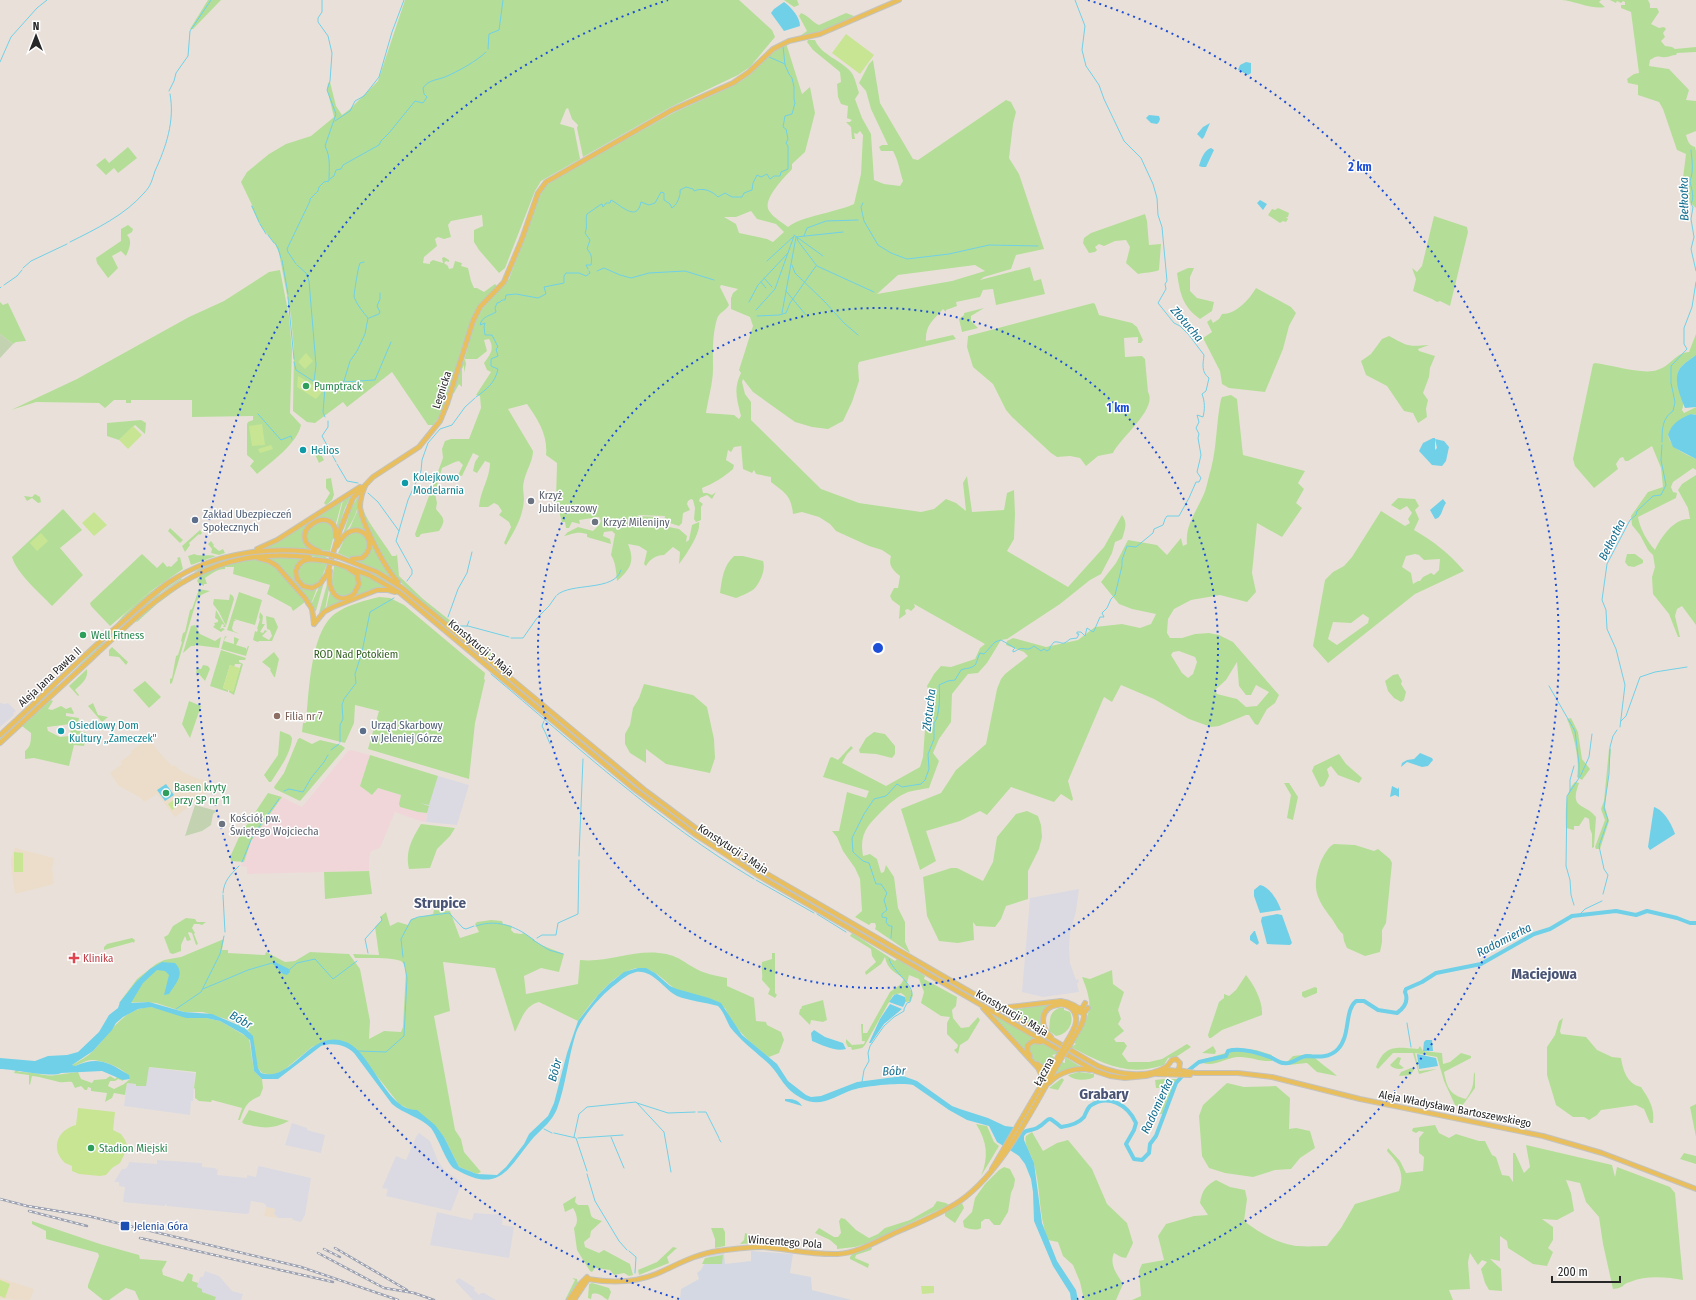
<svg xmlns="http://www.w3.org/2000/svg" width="1696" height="1300" font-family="'Fira Sans Condensed',sans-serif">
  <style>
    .industrial { fill: #dbdae2 }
    .education { fill: #ebddc9 }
    .medical { fill: #f0d6d9 }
    .airport { fill: #d4d8e2 }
    .green { fill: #b4de97; fill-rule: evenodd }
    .cemetery { fill: #c3d2b1 }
    .pitch { fill: #c8e593 }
    .water { fill: #70d0e8 }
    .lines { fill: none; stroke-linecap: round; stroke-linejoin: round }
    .stream { stroke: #70d0e8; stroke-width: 1 }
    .river { stroke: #70d0e8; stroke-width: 4 }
    .major-casing { stroke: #c3c3c3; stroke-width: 6 }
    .major { stroke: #e9bf5e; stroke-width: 4 }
    .rail-casing { stroke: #9ca1b1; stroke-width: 2.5 }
    .rail { stroke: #fff; stroke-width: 1; stroke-dasharray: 3; stroke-linecap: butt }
    .major-bridge-casing { stroke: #c3c3c3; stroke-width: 6; stroke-linecap: butt }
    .major-bridge { stroke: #e9bf5e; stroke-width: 4 }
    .ring { fill: none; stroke: #1d4ed8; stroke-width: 2; stroke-dasharray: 2 4 }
    .leisure-dot { fill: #2e9e5b; stroke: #fff; stroke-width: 1.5 }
    .culture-dot { fill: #0f9aa8; stroke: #fff; stroke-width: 1.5 }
    .worship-dot { fill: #6b7280; stroke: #fff; stroke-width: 1.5 }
    .service-dot { fill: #5c6f8a; stroke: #fff; stroke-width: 1.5 }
    .education-dot { fill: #8d6e63; stroke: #fff; stroke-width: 1.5 }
    .health-dot { fill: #e0444e; stroke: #fff; stroke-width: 1.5 }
    .transit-dot { fill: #1a4fb4; stroke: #fff; stroke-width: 1.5 }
    .labels { text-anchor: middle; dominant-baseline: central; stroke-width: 3; stroke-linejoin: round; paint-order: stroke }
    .leisure-label { font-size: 11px; fill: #27864d; stroke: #fff; text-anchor: start }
    .street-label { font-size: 11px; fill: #272727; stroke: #fff }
    .culture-label { font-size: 11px; fill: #0d838f; stroke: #fff; text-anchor: start }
    .worship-label { font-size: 11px; fill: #5b616d; stroke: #fff; text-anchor: start }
    .service-label { font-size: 11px; fill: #4e5e75; stroke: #fff; text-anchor: start }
    .park-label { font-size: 11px; fill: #2e5f1c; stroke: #fff }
    .education-label { font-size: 11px; fill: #785e54; stroke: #fff; text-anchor: start }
    .health-label { font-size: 11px; fill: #be3a42; stroke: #fff; text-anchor: start }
    .transit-label { font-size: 11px; fill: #164399; stroke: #fff; text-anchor: start }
    .water-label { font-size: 12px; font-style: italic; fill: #136d8f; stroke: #fff }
    .district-label { font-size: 15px; font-weight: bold; fill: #4a5575; stroke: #fff }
    .centre { fill: #1d4ed8; stroke: #fff; stroke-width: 2 }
    .ring-label { font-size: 12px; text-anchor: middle; font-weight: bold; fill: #1d4ed8; stroke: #fff; stroke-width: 3; stroke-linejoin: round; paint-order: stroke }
  </style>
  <rect width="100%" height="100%" fill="#e9e1d9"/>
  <g class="industrial">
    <path d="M0,703L5,704L8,703L16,711L13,713L14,715L0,727Z"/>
    <path d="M438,776L469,785L457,825L426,822L427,815L420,804L421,802L429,804Z"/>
    <path d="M1079,889L1076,911L1070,934L1069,947L1070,963L1076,980L1078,979L1079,982L1077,983L1079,992L1043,997L1022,992L1030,898Z"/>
    <path d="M148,1067L195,1073L193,1101H191L190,1115L124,1106L127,1083L136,1084Z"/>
    <path d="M292,1123L307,1128V1130L325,1135L321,1153L285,1145Z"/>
    <path d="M419,1133L430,1141L438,1161L445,1171L462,1182L451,1211L386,1196L388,1189L382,1188L396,1156L406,1160L416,1137Z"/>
    <path d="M157,1160L201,1163H202V1167L215,1168L217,1170L218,1168L217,1175L247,1178V1175L256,1177L258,1167L259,1166L311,1178L305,1215L301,1222L293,1220L292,1218H278L274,1214L275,1209L266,1207V1205L263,1203L251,1201L249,1213L246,1214L167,1206L166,1204L164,1206L123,1202L125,1187L119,1186V1182H114L122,1169H125L128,1166L129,1162L157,1164Z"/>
    <path d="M437,1212L472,1220L474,1213L503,1215L502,1225L514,1227L509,1258L430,1245Z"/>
    <path d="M205,1271L219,1276L232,1291L243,1294L241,1300H215L216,1297L202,1292L197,1287L200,1277H203Z"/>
    <path d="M459,1278L475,1288L474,1290L479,1295L481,1293H484L496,1300H473L455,1281Z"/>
  </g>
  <g class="education">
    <path d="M149,738L158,751L172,766L174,765L181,771L196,778L208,781L213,788L175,817L157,794L144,802L141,798L119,786L110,773L122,764L120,762L132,753L131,751Z"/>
    <path d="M15,847L19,849L54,858L52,869L54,884L15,894L11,866V859Z"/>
    <path d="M266,1207L275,1209L274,1214L278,1218L264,1216Z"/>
    <path d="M0,1278L34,1289L30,1300L0,1299Z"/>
  </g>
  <path class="medical" d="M351,750L370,755L360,786L372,795L378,788L401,795L399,806L418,812L427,813L426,822L420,821L395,812L380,848L371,851L369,859V871L247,874V867L240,866L244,862L251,841L282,797L302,807L348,751Z"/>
  <path class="airport" d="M751,1251L793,1254L790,1273L811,1277L812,1290L852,1300H680L681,1289L699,1279L697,1273L701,1270L708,1256L724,1253L725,1264L751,1261Z"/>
  <g class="green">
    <path d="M208,0H221L193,29H190Z"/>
    <path d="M405,0H739L772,30L775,37L750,67L738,75L671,107L583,157L577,128L578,125L572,119L568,108L566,109L560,124L574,128L580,159L541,181L535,191L505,268L499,273L479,250L474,242V230L483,226L482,215L451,221L448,225L451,237L444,239L438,237L435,239L437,246L424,257L423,263L430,264V262L433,260L443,263L442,258L444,257L449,260V262L446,261L444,263L448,266L449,269L453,268L455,261L462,263L461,266L468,268L471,281L474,288H477L484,292L495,284L498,287L476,310L470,325L442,413L433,425H428L392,372L347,407L343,402L315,423L307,422L293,411V408L294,351L291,316L279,253L275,244L260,225L251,206L253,205H252L241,182L247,172L269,154L286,144L311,136L334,117L327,89L328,83L330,82L336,106L342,115L350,109L378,81Z"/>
    <path d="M784,0H797L799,5L794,7Z"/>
    <path d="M1562,0H1601L1599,2L1605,7C1593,10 1574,1 1562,0Z"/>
    <path d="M1610,0H1648L1650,4V8H1657L1659,12L1651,24L1659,28L1664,27L1666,29L1663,33L1665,37L1661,41L1665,46L1672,47L1675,49L1696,47V52L1677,53L1676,55C1672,55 1669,57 1666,57C1657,58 1660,54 1650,60L1649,66L1669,69L1689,90L1686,100L1696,101V131L1686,135C1688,142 1689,145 1695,147L1696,151V208L1681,194L1686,154L1677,150L1663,109L1659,102L1638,95V85L1628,83L1627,79L1634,74L1639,73L1631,12L1621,8V5H1625V2L1623,1L1621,3L1617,1L1616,3Z"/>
    <path d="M801,13C809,16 812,22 819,25L846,13L854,16L824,31L800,36L807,31L799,16Z"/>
    <path d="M808,40H815C821,55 841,60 851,72C855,77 857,87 859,93L855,99L862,118L871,134L874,180L884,184L900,186L903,181C899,169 899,162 893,151H881L879,147L882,145H888L871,109L866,91L859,83L869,64L873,60L880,103L913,159L918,160L1006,100L1011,102L1016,112L1013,124L1009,158L1019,174L1044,249L1016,255L1011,269L984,277L980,280L1030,267L1034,281L1041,279L1045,294L996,305L993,289L983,290L980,297L956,302L957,306L946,310V312L943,309C933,320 925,326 926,341L953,335L956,339L859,362L858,366L859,381L852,402L843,421L828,429L812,427L795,422L753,392L743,379L742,382L745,394L751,402V420L821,489L859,503L921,512L934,509L946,499L956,503L966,511L963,483L967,476L972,512L1004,510L1007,493L1014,490L1015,514L1014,539L1007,551L1068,587L1104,547L1122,515C1128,523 1125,530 1122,539L1115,542L1112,553L1101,574L1090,580L1060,604L1007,639L1001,640L987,663L978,673L968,674L952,694L951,722L939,739L933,753L939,761L929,788C923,789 915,790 908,792C898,796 890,803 883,810C868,825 859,833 863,856L870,854L877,859L881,873L884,872L886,865L894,877L898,908L905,922V942L910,953L875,929L876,926L875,923H871L869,925L855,917L862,911L860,879L855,868L843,851L837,837L832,831H839L847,792L866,798L869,791L823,777L830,758L832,757L838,760L851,746L853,748L847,754L842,763L886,786L920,767L923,757L925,729L932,716L934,705L927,686L934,674L941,666L951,667L975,659L980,648L985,644L914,604L915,607L911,611L908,609L905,610L906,614L899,619L900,606L892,600L890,596L894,588H898L900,576C893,570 888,566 891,556L882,550L869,546L836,531L830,524L819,517L802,512L793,514C791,495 785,493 771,482V477L756,474L754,470L752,473L743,469L741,444V446L734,447L731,452L728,450L726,460L734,465L733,469C724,477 713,484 702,488L703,493H707L712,495L716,492L712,499L707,495L700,498L699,501L703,504L701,507V520L696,522L694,519L695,508L693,500L691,499L688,501L687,504L690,510L683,513L682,523L679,526L664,521L665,516L637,515L639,516L658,517L659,519V525L679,529L687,536L686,542L689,540L692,525L699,522C701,533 686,555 679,564L680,552L673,547L664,555C656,555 650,559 646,566L644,564L647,551L639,546L628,544C635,561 631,569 617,581C616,572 616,563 611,555L615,534L612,531L604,532L603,536L610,539L611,544L587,537V534C576,531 574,534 564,536L568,532L578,527L593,531L599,525L601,521L599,517L579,520L580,524L572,522L569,528H566L565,522H562L556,501L557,463L546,455C548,435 538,420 527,404L508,409L533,451C533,461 526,471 524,481C522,488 524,493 524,499C523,517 515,530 506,545L504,543L511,527L509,522L499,515L502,511L498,505L494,503L488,507H479C480,491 490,478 490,463L485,461L477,473L473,471L475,462L479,456L473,453L462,476L458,475L463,465L459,461L455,462L442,468L435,493L437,503L436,509C443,518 447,519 439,531L421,534L419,537H416L415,534L443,458L442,449L445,441L451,439H469L481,408L480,396L476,395L491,372L487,370L484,363C490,355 495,349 489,339L484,340L487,351L477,359H465L466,364L464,373V365L462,369V387L459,384L454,393H452L462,362L464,361L474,324L482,309L509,279L540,194L547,183L673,113L724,90L741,81L751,74L775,50L786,43L802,94L810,87L815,113L805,152L792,164V169C785,177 760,201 770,212C774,218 782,222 788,227C799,217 837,212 854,204L861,174L863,135L860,131L857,134L854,133L855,139H852L851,127L846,122H850L852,120L847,118L848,106L841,104L838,97L837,84L841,82L840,72L813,50L807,42ZM751,211L757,219L776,224L784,232L773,242L767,239L739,233L736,224L724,217H736ZM975,265L985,271L952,281L877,294L898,275ZM721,285L738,289L733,293L731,298V309L750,317L753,326L739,370L741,373C733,389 737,400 741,416L739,419L734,415L706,413C708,399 713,383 713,369C713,352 712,336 717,319C719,312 726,311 729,305L720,287Z"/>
    <path d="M128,147L137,158L118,173L114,168L106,175L96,165L105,158L109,163Z"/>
    <path d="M1278,208L1289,213L1288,217H1286L1288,219L1286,222L1283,221L1280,223L1268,215L1272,209L1275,210Z"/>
    <path d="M1145,214L1147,221L1149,245L1161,244L1159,270C1153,273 1145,272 1138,274L1126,263L1130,247L1126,240L1115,241L1104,246L1099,244L1095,247L1097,250L1095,252L1089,253L1083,243L1084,238L1091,233Z"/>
    <path d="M1434,216L1467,227L1468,232L1450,306L1440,301L1437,302L1432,299L1413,291L1416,279L1412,268L1417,272L1422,266Z"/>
    <path d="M128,225L133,229L132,232L127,235C133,241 129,249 126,256L121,251L112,256L118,268L108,278L97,263L96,258L121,241V229Z"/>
    <path d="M1188,268H1194L1190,277V291L1197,298L1214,302L1212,311L1200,319C1182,306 1180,293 1177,273Z"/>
    <path d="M280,270L289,316L292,350L290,413L301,425C297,444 271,462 257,474L250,466L254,461L247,455V424L248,422L253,420V416L192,417V400H131V403H126V400H114L105,408L99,403L36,402L11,410L77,379L189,317L224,301L269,272Z"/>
    <path d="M1256,288L1291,307L1296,313L1289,326L1283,349L1265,392L1229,388L1222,384L1220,371L1203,338L1212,332L1207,322L1211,319L1213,323L1219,319L1222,314C1236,314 1249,300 1256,288Z"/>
    <path d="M0,302L3,305L8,303L26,341L16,342L13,344L0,334Z"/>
    <path d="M1093,303L1095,304L1099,315L1132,323L1137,327L1143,340L1141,343H1138V337L1124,338L1125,357L1142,356L1145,359L1148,392C1158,409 1120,438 1113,453L1098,456L1086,466L1080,458L1070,456L1057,457L1051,453L1012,417L1006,410L993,384L973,367L967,347L968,336Z"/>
    <path d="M984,308L971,316V321L978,328L962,332L959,319L964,315V313Z"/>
    <path d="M1696,334V355C1691,359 1682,364 1679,370C1672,383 1687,398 1682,410L1684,413L1696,407V415L1691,414L1668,435C1671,449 1684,453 1696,459V470L1693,468L1673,482L1671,487L1673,492L1677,493L1676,498L1638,517C1640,529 1647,541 1655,550C1661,537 1674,518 1690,519L1688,508L1678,490L1682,484L1696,475V625L1682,606L1677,609L1675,616L1680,637H1678L1669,614L1653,594L1652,577L1655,567L1653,555L1648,550L1640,535L1632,525L1631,516L1648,492L1663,487L1661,468L1652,446L1628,461H1625L1623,457L1620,458L1616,464L1618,469L1594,488L1575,466L1573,459L1593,364L1595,363C1611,365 1644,375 1657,370C1670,367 1676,352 1689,352Z"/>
    <path d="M1389,336C1408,346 1407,347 1429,345L1418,349L1419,351L1435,356L1430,368L1429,377L1423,393L1428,400L1426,409L1427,417L1418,423L1413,413L1404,411L1387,386L1366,375L1361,361L1371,354L1382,339Z"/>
    <path d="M1231,395L1237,399L1243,455L1305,471L1298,483L1304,489L1296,503L1302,508L1282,537L1257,523L1252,573L1256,592L1247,602L1220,595L1191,600L1174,609L1168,619L1167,633L1170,638H1182L1195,634L1209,633L1219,635L1233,642L1279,695L1275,703L1267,709L1258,725L1255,724L1249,715H1246L1219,726L1211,727L1189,719L1154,699L1121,685L1112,702L1104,697L1068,781L1073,799L1072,801L1061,794L1054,802L1011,787L987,815L980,811L960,821L926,831L936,861L920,870L901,809L941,793L956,770L986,744L997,689L1001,679L1005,674L1028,656L1024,652L1006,645L1007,641L1013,638L1046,647L1078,640L1095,627L1122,624L1140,628L1151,624L1156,614L1132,609L1119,604L1101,582L1116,563L1128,540L1157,545L1167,555L1181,538L1183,546L1187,544C1185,526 1196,512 1203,496C1207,488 1208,478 1211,469C1217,446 1216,423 1221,399L1222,397ZM1179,651L1195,657L1197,662L1193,674L1188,678L1182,673L1171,655L1173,652ZM1237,662L1239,686L1246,695H1251L1256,685L1269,692L1257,706L1246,707L1237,699L1217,694L1215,690L1226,680Z"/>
    <path d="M141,420L146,423L145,434L135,425L119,440L107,436V423Z"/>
    <path d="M318,449L324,460L319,463L314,452Z"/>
    <path d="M331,478L334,495L332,500L326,505L324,503L330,493L326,488V479Z"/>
    <path d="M365,491C364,495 362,499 362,503C362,517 385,543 392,556H396L397,554L399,576L423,599L492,654L489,658L413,594L392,574L382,558L362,511L361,502Z"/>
    <path d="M35,494L40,497L41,502L38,503L32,498L27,501L24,496L32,497Z"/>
    <path d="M352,494L345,508L337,532L336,528L343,500Z"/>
    <path d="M358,496C362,505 350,528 343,534L351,509Z"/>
    <path d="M1398,498L1415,499L1419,506L1415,510L1419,519L1414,530C1433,541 1449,553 1464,571L1415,594L1328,663L1313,646L1325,580L1333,572L1344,566L1352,557L1381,511L1405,526L1410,523L1408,519L1412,513L1407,506L1400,510L1391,505ZM1415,554L1419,555L1424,560L1440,559L1439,570L1434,575L1431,573L1423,577L1420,581H1418L1413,584L1411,573L1402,567L1406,556ZM1363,614L1369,618L1368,623L1337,645L1328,639L1333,622L1351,623Z"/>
    <path d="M342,501L335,527L322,519C313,519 307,524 304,533L312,550L294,548L264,549Z"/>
    <path d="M359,507L361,514L394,580L357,562L367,555L368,536L352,529L349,530Z"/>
    <path d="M63,509L82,530L60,548L83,575L52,606C40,593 17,574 12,557Z"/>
    <path d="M315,522H327L335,531L330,551L318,550L309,544L306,537L307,531Z"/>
    <path d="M170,528L183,540L180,543L168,531Z"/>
    <path d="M200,530L202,533L200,535L199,534L189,543L190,545L185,552L182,546Z"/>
    <path d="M359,532L366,537L368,548L363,556L352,559L338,553L347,533Z"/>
    <path d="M211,541L214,545L213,546L219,551L223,549L225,553L219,555L211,553L212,549L208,544Z"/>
    <path d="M288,551L327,556L326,559C295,552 263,552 231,560C223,562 199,572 194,572C221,554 257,553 288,551Z"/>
    <path d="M142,554L157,568L163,562L167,567L169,566L171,567L178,560L177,558L180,557L183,569L151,591L110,626L91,606L90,603Z"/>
    <path d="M194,554C201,557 208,554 216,556L191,565L188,556Z"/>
    <path d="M1627,554H1635L1643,560V563L1634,567L1628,566L1625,562Z"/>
    <path d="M734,556H743L763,561C766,570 760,583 754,589C749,593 741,596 736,598L720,593C722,579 723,566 734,556Z"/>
    <path d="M268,557L305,558L296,566L300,585L317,588L311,604L275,563L267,558Z"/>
    <path d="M262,559L276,567L309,606L305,605L306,604L305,602L293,611L291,607L267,594L270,585L233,574L234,567H225V569C217,569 211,574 205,578L207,584H204V586L199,584L197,581L200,575C220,566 239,560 262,559Z"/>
    <path d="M306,560L327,564L319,584L308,587L299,581L298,568Z"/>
    <path d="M334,566C351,569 354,568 358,586L351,595C341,597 336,596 331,587Z"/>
    <path d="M368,569L404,590L487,660L485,662L392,586L367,573Z"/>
    <path d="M356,572L363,574L391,589L383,588L326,609L330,591L339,598L356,593L360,584Z"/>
    <path d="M179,574L162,585L115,626C123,612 163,580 179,574Z"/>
    <path d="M181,578L182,579L162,592L119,631L118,630L149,600Z"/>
    <path d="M324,582L316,611H315L311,605L319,587Z"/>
    <path d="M184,584L157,604L137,622L136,621L159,600Z"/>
    <path d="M327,584L329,589L325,610L319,613Z"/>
    <path d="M199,589L210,591L201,595L196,602L172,683L170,684V679L172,678L176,656L178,655L182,642L181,641L183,633L185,632L190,610L192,609Z"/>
    <path d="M239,592L262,600L255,625L234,619L236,621L234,627L236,621H234L232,628L233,631L240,634L227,630Z"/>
    <path d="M230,594L233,596L234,599L226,626L219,612L213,604L214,599L229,600Z"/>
    <path d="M379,597L390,598L404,605L485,673L484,679L485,680L475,723L469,779L368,749L379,711L355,705L354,723L345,743L302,732L303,723H306C309,695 310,630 336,613C347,605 366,600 379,597Z"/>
    <path d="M216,610L226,627H223L224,625L222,624L220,629L222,628L225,629L221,632L213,627L215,625L214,623L218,622V620L215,618Z"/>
    <path d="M260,612L263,616L262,624H265L260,632L263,633L265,630L267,631L262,636L269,640L272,636L270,630L267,629L266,616L274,618L278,627L272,641H259L258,642L253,640L255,631L257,632L258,629H257L260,619L259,618Z"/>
    <path d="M195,625L200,634L215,641L221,637L219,648L195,645V646H191L183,653L191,626Z"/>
    <path d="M225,636L227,637L225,638L224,641L234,644V637L239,639L236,645L246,648V650L248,646H249L246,656L221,649Z"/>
    <path d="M103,642L105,643L65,679Z"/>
    <path d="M112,647L128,662L126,665L119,657L109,656V650Z"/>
    <path d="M221,650L246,658L245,660H239V662L243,664L234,695L229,692V690L233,691L241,664H235L234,667L230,665L223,688L228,690V692L210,686Z"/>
    <path d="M274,652L279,659L275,677H274L270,670L271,669L262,662Z"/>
    <path d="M203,665L208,666L210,669L205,681L198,673H196L197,668L201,669Z"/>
    <path d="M87,669C89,679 80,685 75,690L79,695L78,696L69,686Z"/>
    <path d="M1398,674L1402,681L1401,684L1406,692L1404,700L1401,702L1394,698L1388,691L1385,681L1393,675Z"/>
    <path d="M145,681L161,697L149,708L133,690Z"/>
    <path d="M644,684L693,695L707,707L714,739L715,758L710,773L666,764L646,749V763L630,753L625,744V734L630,725L633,708L639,698Z"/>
    <path d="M56,686L57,687L0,741V737Z"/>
    <path d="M51,700L53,701L48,709L52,710L61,706L66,709L71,707L74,713L73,714L66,713V716L79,718L78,723L47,727L48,731L60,737L69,736L71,729L87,733L84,746L74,745L69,766L34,758L25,759V751C31,747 31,740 31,733L22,726Z"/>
    <path d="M189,701L201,706L190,738L182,724Z"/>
    <path d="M93,703L98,715L108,717L102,722L88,706Z"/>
    <path d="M1571,718L1578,732L1582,759L1590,769L1582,780L1577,777C1580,760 1574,735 1567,719Z"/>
    <path d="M280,731L290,735L292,738C291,754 279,769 271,782H269L264,775L278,755Z"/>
    <path d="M874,732L885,734L895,746V754L892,758L876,754L860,753L859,750L866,738Z"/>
    <path d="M300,738L312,744L320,740L341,745L345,748L300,801L275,789L274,787L284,773L298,739Z"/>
    <path d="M1609,749H1611L1605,807L1609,821L1600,849H1596L1595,847L1605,820L1601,809L1604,801Z"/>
    <path d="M1339,754L1346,764L1362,778L1359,783L1338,775L1331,766L1327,769L1329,776L1324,786L1320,787L1312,771L1314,766Z"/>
    <path d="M370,755L438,776L429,805L420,803L429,806L427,813L418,812L400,807L399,804L401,795L378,788L372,795L360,786Z"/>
    <path d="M1575,782L1579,783C1569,810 1584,802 1596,817L1594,847L1592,848V834L1590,829L1589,819L1585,817L1579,826H1574V830L1566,828C1566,813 1564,793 1575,782Z"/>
    <path d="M1284,783H1289L1298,797L1293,820L1287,818L1291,795Z"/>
    <path d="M268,793L282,797L251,841L244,862L231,861L230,857L240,835Z"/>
    <path d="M1027,811L1038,816L1041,825L1042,837L1039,849L1028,871V899L1006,906L1001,919L995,927L976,926L973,922L974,940L958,943L939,941L927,916L923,877L951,868H957L983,881L993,862L997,837L1016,814Z"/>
    <path d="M421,824L455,828L450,836L437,849L430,868L409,869C405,851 412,839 421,824Z"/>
    <path d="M1334,844L1355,845L1374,851L1378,849L1390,859L1392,863L1386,923L1382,930V942L1380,952L1365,956L1347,948L1344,941L1343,934C1338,930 1336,925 1332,919C1316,898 1311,888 1321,861C1324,855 1328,847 1334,844Z"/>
    <path d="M369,871L372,894L325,899L324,872Z"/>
    <path d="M761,872L811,901L809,904L759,875Z"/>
    <path d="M820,907L1103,1069L1098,1070L1091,1067L819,909Z"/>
    <path d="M434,910L450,911L460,938L479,932L475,924L477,922L491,920L502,921L503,924L512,926L511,930L514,933L521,934L524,933L541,945L564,954L559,972L541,968L524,976L526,994L578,984L580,960C606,963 632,950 659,953C681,955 685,965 703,972C711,975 719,976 727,978V986L754,998L756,1021L766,1022L767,1025L781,1032L784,1040L779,1053L769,1057C749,1042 736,1031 725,1008L677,990C667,984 660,974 649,970C623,958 591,1003 578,1021L539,1002C525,1005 521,1020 515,1032L495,968L443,962L450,1011L434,1016L455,1130L461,1139L464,1152L481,1172L477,1174L459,1167L444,1137L411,1110L399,1104L354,1047L325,1041L312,1047L284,1070L272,1075L262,1073L258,1068L249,1031L232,1021L203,1012H184L156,1003L145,1002L119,1003L137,979L156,964L164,960L181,957L224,939L222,950H228V953L265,955L266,952L285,962L295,961L310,952L349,954L360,969L370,1021L369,1039L384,1031L401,1032L403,1027L406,970C405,967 404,963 401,961C392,957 366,958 355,958L353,954L379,955L375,927L382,920L380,917L386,912L390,926L398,922L408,925L411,919L433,914Z"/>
    <path d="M186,918L195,919L197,922H206L202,925L199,924H194L192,928L195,933L194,934L198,944L196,945L192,933L189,932L188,933L191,940L187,941L185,936L181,945V951L173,954L170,953L164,937L168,935L173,926Z"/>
    <path d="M852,933L895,961L897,959L925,976L924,979L957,997L956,1006L952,1010L953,1018L961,1028L969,1027L978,1017L980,1020L968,1040L960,1045L958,1054L954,1050L957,1048L958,1045L947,1034V1023L950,1017L941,1016L921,1003L924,992L919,979L909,975L907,983L913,995L911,1001L906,1002L905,996L901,993L893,995L865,1045L862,1048L852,1050L851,1047H848L846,1043V1039L852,1045L864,1044L865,1041H862L861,1024H863V1033H867L890,992L901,984L904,979C895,972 887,969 885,957L881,964L866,975L865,972L876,962L872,956L871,949L850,936Z"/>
    <path d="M132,938L135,940L134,943L133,942L104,950V947L107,944Z"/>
    <path d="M772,953H775V993L777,995L775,998L768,994L770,989L762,980C763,974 761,969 762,962L772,959Z"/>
    <path d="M1112,970L1113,984L1124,992L1118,1010L1121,1019L1118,1024L1124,1031L1114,1039L1116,1042H1124L1127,1046L1122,1054L1128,1062H1149L1162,1059L1187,1044L1191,1047L1176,1057L1168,1058L1164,1065C1128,1077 1103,1064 1071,1047L1076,1044L1073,1042C1090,1014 1095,1009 1082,977L1090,979Z"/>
    <path d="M1246,975C1254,985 1263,1001 1262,1015L1222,1030L1211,1038H1209L1208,1035L1219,1002L1224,998V994L1229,996L1236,990Z"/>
    <path d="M1315,987L1317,988V993L1305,998L1302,996V992Z"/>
    <path d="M823,1000L827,1020L823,1022L811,1020L810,1025L799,1014L800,1009H801L802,1006Z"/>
    <path d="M1060,1002L1070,1006L1050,1007L1042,1025L1044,1033L1005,1011Z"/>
    <path d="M151,1007L195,1018H206L220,1021L249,1038L254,1071L262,1079L263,1088L260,1096C246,1102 245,1107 240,1120H238L242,1108L212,1100L211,1102L199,1101L195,1098V1089L194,1088L196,1072L149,1067L146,1086H136V1084L127,1083L125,1095L114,1093L112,1098L105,1102L107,1093L91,1091V1088L88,1087L87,1090H85L81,1086L75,1088L72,1082C68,1081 63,1083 59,1082C50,1080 42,1077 32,1076L30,1085L29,1084V1075L14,1073L16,1069L19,1072C30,1071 48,1077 56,1075C63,1074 70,1073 78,1072L81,1079L92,1083L94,1080L106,1079L110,1076L115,1079L118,1076L123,1079V1081L118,1079L115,1081H110L108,1086L114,1089L124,1084L130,1079C127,1069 101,1059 90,1060C85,1061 79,1064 75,1066H72V1065C79,1061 87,1057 93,1051C111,1033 122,1008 151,1007Z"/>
    <path d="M1059,1008H1064V1010L1070,1012C1075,1023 1068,1034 1056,1036L1049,1031C1050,1019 1049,1012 1059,1008Z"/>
    <path d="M988,1011L1036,1038L1033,1040L1026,1051L1038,1066L1046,1069L1045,1071L1039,1068Z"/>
    <path d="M1563,1018L1560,1031L1561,1034L1586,1037L1597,1050L1612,1057L1621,1058C1623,1070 1627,1084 1641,1087C1649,1099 1655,1108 1653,1123H1650L1644,1109L1636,1105L1601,1110L1597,1115L1589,1120L1584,1117H1573L1556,1105L1547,1075V1047L1555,1035L1559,1021Z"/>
    <path d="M1039,1041L1058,1052L1057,1054L1052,1055L1055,1058L1051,1063L1045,1067C1037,1064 1031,1059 1028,1051L1031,1043Z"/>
    <path d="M1213,1046L1216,1051L1215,1054L1202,1053Z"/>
    <path d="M1420,1046L1423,1051L1442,1053L1443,1064L1450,1062L1461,1053L1471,1056V1058L1444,1072C1447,1088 1450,1095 1466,1099C1474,1087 1473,1085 1474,1072L1475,1074V1088L1462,1106L1459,1107L1455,1105L1444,1081L1437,1057L1415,1053L1419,1071L1437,1069L1419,1074L1413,1053H1393L1378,1069L1376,1067C1385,1044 1396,1047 1418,1049Z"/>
    <path d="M1242,1049L1256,1050L1272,1055V1061C1260,1062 1249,1056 1237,1057C1226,1058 1214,1067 1203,1063L1204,1059C1217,1056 1229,1051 1242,1049Z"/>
    <path d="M1311,1054C1319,1063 1329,1068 1337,1076L1317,1072L1307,1063L1288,1065V1061L1293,1056Z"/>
    <path d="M1065,1057L1083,1068L1056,1076L1055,1075L1062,1062L1065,1063Z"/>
    <path d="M1398,1057L1401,1058L1399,1064L1404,1068C1400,1070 1393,1069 1390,1065Z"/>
    <path d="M1411,1068L1414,1069L1411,1075L1399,1076L1401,1072Z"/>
    <path d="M1079,1072L1094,1074V1077C1088,1081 1074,1081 1068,1075Z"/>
    <path d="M1062,1078L1064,1080L1058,1090L1049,1088Z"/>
    <path d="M1164,1079H1177L1163,1114H1160L1168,1093L1167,1081H1164V1088H1156L1155,1080Z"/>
    <path d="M1227,1083L1244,1087L1276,1086L1290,1098L1289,1129L1296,1128L1310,1131L1315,1148L1300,1158L1291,1169L1275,1170L1253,1177L1225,1173L1209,1168L1202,1156L1199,1116L1203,1105Z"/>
    <path d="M1696,1104V1137L1690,1107Z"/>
    <path d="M249,1110L289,1121C271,1130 263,1128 244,1124L242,1122Z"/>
    <path d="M976,1124L987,1126L994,1142L999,1146L981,1176C989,1157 987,1141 976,1124Z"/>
    <path d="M1435,1125L1439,1133L1449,1138L1456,1134L1479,1141H1485L1492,1155L1496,1157L1502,1175L1509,1176L1513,1182V1153H1515L1524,1173L1530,1167L1526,1145L1612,1165L1615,1177L1617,1167L1670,1187L1675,1193L1683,1280C1667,1277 1646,1275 1630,1282C1622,1284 1625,1288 1613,1289L1603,1244L1599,1217L1586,1202L1580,1183L1566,1180L1571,1193L1574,1211L1557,1220L1542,1219L1553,1227V1240L1548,1248L1553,1252L1547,1266L1533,1264L1508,1248L1507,1241L1500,1236V1261L1490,1259L1501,1269L1502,1291L1489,1290L1485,1283L1481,1269L1487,1262L1482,1260L1478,1265L1470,1253L1468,1262L1470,1289L1449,1290L1453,1300H1132L1141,1296L1139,1271L1142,1264L1164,1260L1158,1236L1166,1224L1194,1216L1208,1215L1200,1203C1202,1191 1205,1186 1216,1180L1230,1187L1245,1190L1247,1199L1244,1221C1258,1232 1280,1245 1298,1246C1308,1247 1318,1246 1327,1246L1341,1228L1355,1204L1399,1191C1405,1173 1399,1164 1387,1151L1388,1148L1400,1161L1406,1173L1423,1171L1424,1157L1419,1153V1138L1424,1132L1419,1131L1416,1133L1412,1131L1413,1128Z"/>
    <path d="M1032,1132L1043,1151L1057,1143L1068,1140L1092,1169L1107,1204L1127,1223L1133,1243L1126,1258L1121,1257L1114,1253C1109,1265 1117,1274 1123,1284L1116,1300H1084L1080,1282L1073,1265L1063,1256L1058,1242L1048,1240C1038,1214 1041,1189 1034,1164C1032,1155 1023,1144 1026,1136Z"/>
    <path d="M1684,1153L1696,1156V1164L1680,1159Z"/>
    <path d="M1004,1167L1010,1169L1015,1179L1014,1186L1011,1193L1008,1212L1000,1225H994L989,1219H985L981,1222V1228C977,1231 968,1229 964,1227L963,1221L972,1212L975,1198L985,1184L999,1170Z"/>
    <path d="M576,1196L575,1202L578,1205H588C593,1216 587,1217 602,1221L591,1231L590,1237L584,1242L585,1247L599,1253L604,1250L630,1264L633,1275L629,1276L624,1273L614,1275L610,1270L595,1268L592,1272L590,1271L577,1250L574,1228C579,1223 577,1214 573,1208L565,1212L563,1204Z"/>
    <path d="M937,1201L946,1203L949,1205L865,1244L855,1247L837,1249V1246L830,1240L815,1233L819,1228L834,1237H838L841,1233L839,1221L841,1218L845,1219L856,1230L869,1238L878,1234L885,1228L910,1220L933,1207Z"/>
    <path d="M962,1203L964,1208L955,1223L945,1216V1213Z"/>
    <path d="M32,1221L100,1244L139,1255L140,1259L167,1261L162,1270L163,1275L183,1282L188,1273L193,1275L192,1281L198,1283L197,1287L202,1289V1292L216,1297L215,1300H139L135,1291L126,1288L109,1300H103L88,1288V1285L99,1256L98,1253L46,1239V1231L32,1224Z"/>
    <path d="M711,1228H723L725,1232V1246L715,1248V1239Z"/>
    <path d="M745,1233L756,1237L758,1243L740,1244L744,1240Z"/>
    <path d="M871,1246L872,1248L871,1250L856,1255L855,1258L869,1264L868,1268L850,1259V1257L853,1253Z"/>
    <path d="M673,1247L677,1248L667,1257L669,1263L639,1275L638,1270L657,1262Z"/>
    <path d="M723,1255L722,1264H702L705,1258Z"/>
    <path d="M572,1278L577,1279L578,1283L567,1300H565L575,1280Z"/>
    <path d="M592,1283L609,1288L611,1292L608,1300C602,1297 600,1292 592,1294L591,1299L588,1298L589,1284Z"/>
  </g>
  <g class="cemetery">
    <path d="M0,334L13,344L0,358Z"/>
    <path d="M195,805L217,811L213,814L211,825L202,831L185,836Z"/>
  </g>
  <g class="pitch">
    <path d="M846,34L874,55L860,74L832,53Z"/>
    <path d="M306,353L313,361L305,369L298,362Z"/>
    <path d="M298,376L320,389L322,392L316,399L297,387Z"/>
    <path d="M262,424L265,445L252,446L249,426Z"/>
    <path d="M133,426L142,435L128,449L119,440Z"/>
    <path d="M271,445L273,449L260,453L258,449Z"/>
    <path d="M94,512L107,525L94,536L82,523Z"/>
    <path d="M41,533L48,541L37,551L30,543Z"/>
    <path d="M230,665L240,668L233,692L223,688Z"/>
    <path d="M179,796L184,801L172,810L168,804Z"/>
    <path d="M14,852L23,853V872H14Z"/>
    <path d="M78,1108L115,1112L113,1130L121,1134L125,1140L127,1145L126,1151L120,1163L112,1168L106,1175L100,1176L79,1174L72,1171V1166L65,1163C50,1149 57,1130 76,1125Z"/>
    <path d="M0,1280L10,1284L5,1298L0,1296Z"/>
    <path d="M921,1286H934V1293L922,1294Z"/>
  </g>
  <g class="water">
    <path d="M784,2C791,7 800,17 800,26L784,31L771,13L774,9Z"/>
    <path d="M1246,62L1251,63V73L1248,75L1238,70L1240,65Z"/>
    <path d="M1149,115L1159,116L1160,119L1159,122L1157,124L1151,123L1146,118Z"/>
    <path d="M1210,123L1204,137L1202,139L1197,134L1203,127Z"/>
    <path d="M1211,148L1214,150L1206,167H1202L1199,166C1201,159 1204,150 1211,148Z"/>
    <path d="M1260,200L1267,204L1263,210L1257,203Z"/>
    <path d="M1696,355V407L1685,408C1681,398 1673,380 1679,370C1682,364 1691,359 1696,355Z"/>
    <path d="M1691,414L1696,415V459L1673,447L1668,435C1672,423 1679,419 1691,414Z"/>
    <path d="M1433,438H1435V450L1437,448L1435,439L1444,441L1449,447L1446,461L1442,466L1432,465L1419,451L1423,443Z"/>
    <path d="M1443,499L1446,503C1442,508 1442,518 1435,519L1430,510Z"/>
    <path d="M1420,753L1432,758L1433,760L1428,766L1422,767L1407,762L1401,767L1402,763L1407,760L1414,759Z"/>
    <path d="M166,784L174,795L165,801L157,790Z"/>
    <path d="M1392,786L1398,789L1399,787V797L1395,795L1390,797Z"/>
    <path d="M1654,807C1664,810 1672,825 1675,834L1650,850L1648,847Z"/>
    <path d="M1260,885C1270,887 1278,901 1281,910L1260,913L1254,896V890Z"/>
    <path d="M1277,914L1282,915L1292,943L1290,945L1267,944L1261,921L1262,917Z"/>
    <path d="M1254,931H1255L1259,943L1257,945L1250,940V936Z"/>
    <path d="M162,962L175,963C186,974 175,984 169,994L164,995L169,975L165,971L157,970L143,983L131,1003L149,1002L184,1012L212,1014L245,1028L253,1036L258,1068L261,1073C294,1083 309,1027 346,1042C372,1052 386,1111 417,1110L435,1125L444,1137L459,1167L477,1174L497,1175L506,1167L524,1144L529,1134L548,1116L554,1103L567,1053L578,1021L599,994L609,984L624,972L638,968H646L655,973L670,986L677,989L709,998L721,1003L742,1035L777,1064L788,1081L806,1095L811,1097L821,1096L857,1082L903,1076L917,1081L952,1106L960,1109L988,1118L1005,1126L1013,1127L1021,1131L1029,1130L1024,1136V1140L1034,1163L1042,1223L1057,1261L1076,1290L1078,1300H1071L1070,1293L1053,1266L1034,1221L1033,1192L1031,1179L1025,1164L1019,1156L997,1142L989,1126L967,1120L949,1110L913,1085C902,1082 864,1086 852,1090C835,1096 820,1109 801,1098C783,1088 782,1078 770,1065C756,1052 742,1042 730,1027C726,1020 724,1012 718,1006C705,1002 689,1001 677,996C663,989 654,970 636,972C628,974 622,979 616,984C603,993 581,1018 576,1033C568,1058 566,1085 557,1109C552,1121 543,1128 534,1137C509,1166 501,1196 455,1169C447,1165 438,1137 431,1128C420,1117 404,1114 392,1104L354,1053C346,1045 333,1042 321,1046L278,1079H262L254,1071L250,1040L243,1034L220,1021L206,1018H186L151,1007L138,1009L123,1017L116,1023L112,1030L93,1051L72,1065L75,1066C98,1056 108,1062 129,1075L130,1079L123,1080L102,1071L61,1073C52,1078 12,1069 0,1069V1058L35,1061L48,1056L67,1055L78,1052L99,1032L109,1015L118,1008L120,1002L136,982L150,969Z"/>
    <path d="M275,962L289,969L290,972L287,975L283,974L272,963Z"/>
    <path d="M897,994L905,997L906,1001L903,1007L889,1002L894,995Z"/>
    <path d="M890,1004L902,1009L884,1024L871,1043H869L880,1019Z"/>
    <path d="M814,1030L825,1037L843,1043L846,1049C835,1052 822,1045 812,1041L811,1033Z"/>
    <path d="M1426,1040H1432L1433,1051H1423L1424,1042Z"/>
    <path d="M1417,1054L1436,1058L1438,1066L1419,1069Z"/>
    <path d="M785,1099C792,1099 798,1099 802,1106L785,1101Z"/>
  </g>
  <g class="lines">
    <g class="stream">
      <path d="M488,49L489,34L499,30L503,0"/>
      <path d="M769,57L785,64"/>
      <path d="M0,62L11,37L37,8L47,0"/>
      <path d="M169,91L174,81L176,73L188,56L190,31L211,0"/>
      <path d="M335,121L350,111L355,101L364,96L379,77L392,32L404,0"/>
      <path d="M1691,150C1692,161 1694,170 1690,181C1691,188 1695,196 1691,204L1693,207L1691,219L1694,237L1691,249L1696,271"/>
      <path d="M330,179L334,176L336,170L341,169L343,165L379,145L381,141L389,133L415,101L423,103L427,97L424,94L423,88C428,80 437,80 445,77C457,72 477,61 486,52"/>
      <path d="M863,203L861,207L864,221L878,245L891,253L907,259L949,254L989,245L1038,246"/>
      <path d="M252,206L259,222"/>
      <path d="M260,224L266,234"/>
      <path d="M268,235L274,243"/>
      <path d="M794,235L823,256"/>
      <path d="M804,236L807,228L826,221L858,220"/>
      <path d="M797,238L798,241L817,266L874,292"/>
      <path d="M70,242C96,229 125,215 144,193C151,186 152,180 155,171C166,147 175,121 170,94"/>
      <path d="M275,243L278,248L281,258"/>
      <path d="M282,260L288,294"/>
      <path d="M767,261L793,237"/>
      <path d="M296,264L288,252L287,249L310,201V199L318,191L319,187L324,182L329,181C329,168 331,158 325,146L336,114L327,90L330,81L332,53L328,36L318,22V18L322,12V0"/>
      <path d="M297,265L306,273L309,281L316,365L314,381L325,388L323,412L325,417"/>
      <path d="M792,265L795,273L825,302L844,323L858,335"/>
      <path d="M23,268L31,261L67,244"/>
      <path d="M588,269L586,265H591C592,259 592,254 587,249L590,240L585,233C588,226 585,221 587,214L600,205L602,204L603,207L606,203H610L611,200C621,205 637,223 641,202L649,205L655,203L661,192L664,193V200L670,204L672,208C677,205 681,195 680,190L686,187L693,189L694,191C703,187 712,191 718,197L725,193L732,197H742L744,193L752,190L753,183L757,175L761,177L767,174L770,179L774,176H780L781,172L788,169V146L786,143L788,139L786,129L783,127L785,116L792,114L795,103L794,99V87L792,78L789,74L785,65L783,46"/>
      <path d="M597,271L604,268L620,275L631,278L649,273L685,271L714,280"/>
      <path d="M764,278L772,287"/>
      <path d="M761,282L766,288"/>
      <path d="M4,285L17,276L22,270"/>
      <path d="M0,288L1,287"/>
      <path d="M786,291L806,315"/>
      <path d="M288,297L294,359"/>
      <path d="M749,302L758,285L788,253"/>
      <path d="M756,310L775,289L794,236"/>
      <path d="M782,313L796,237L843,232"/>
      <path d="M757,316L779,315L786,313L790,303L816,266"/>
      <path d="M369,318L379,314L380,312L377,306L380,299V293"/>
      <path d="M294,362L296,370L313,381"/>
      <path d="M343,382L375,380L391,342"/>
      <path d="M325,388L340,384L344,381L350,361L357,351L365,334L368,318C363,312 357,305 354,297C354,294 358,267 360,263L364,262"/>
      <path d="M476,397C487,389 495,383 498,369L491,366V359L498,356L496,349L498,347L492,335H485L484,327L485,323L480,325C482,316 490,316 496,312L495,308L497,303L500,302L502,300H505L506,295L516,294L538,298L546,294L544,287L564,283V276L566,273H579L586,276L590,273L589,271"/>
      <path d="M258,414L281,440L291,436L292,439"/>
      <path d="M328,421V427L322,436L336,462"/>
      <path d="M1662,442C1662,430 1662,418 1673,411L1675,402L1671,383V366L1687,349L1684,344V328L1692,307L1696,282"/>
      <path d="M337,464L347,481L358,483"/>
      <path d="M368,493L378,502L399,531"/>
      <path d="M407,581L412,574V570L396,541L408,500L421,471L422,460L428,443L440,429L452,425L465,407L475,398"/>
      <path d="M557,595C571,582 615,592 621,570"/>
      <path d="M448,617L458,589L467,573L472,552"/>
      <path d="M460,626H468L509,637"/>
      <path d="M467,626L469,621"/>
      <path d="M511,638H523L537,618L549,606L556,596"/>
      <path d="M491,674C576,745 658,822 754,879"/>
      <path d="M1549,686L1575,731L1579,764V778L1567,796L1566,866L1570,880L1571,895L1574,905"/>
      <path d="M544,721L542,726L546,734L550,744"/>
      <path d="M1621,721L1626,716L1640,677L1655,672L1687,667"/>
      <path d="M1620,727L1625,685L1616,649L1607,629L1606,610L1602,600L1607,564L1630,520L1636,515L1637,511L1653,496L1661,495L1666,485L1661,460L1662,445"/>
      <path d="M340,742V725L343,719L342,705L344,699L356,683L355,674L362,652L370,612L394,598"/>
      <path d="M331,750L339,744"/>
      <path d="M1580,777L1589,757L1592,734"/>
      <path d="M284,791L289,789L303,792L311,778L324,762L328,755"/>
      <path d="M1570,791V780L1574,766"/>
      <path d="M579,856L583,759"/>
      <path d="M242,862L253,835L279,799"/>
      <path d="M756,880L814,913"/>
      <path d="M223,893C224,881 230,875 239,866"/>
      <path d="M1603,894L1608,875L1604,869L1599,846L1608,820L1604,808L1609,774L1610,747L1613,736L1617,730"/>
      <path d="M223,895L225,932"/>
      <path d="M817,914L846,932"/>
      <path d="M1580,914L1585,909L1602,901"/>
      <path d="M476,926C493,920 509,924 524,933C527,935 531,938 534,940"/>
      <path d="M537,938L542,935H556L558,923L578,914L579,860"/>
      <path d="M891,938L892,926H889L886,922L887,918L882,917V914L887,910L884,900L887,893L881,884H876L869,863L863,861L853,852L852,838L864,814L874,799L886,796L897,784L902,787L921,784L925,780L929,769L928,754L934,739V723C940,717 940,693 939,685L948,681L955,680L961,670C965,668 968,669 972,667C977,666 977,658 980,653L984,654L995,642L1001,640L1015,648L1013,650V652C1016,651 1017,650 1019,649C1025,647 1027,652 1034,646L1041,651L1044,649L1047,651L1050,649V647L1054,642C1063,641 1061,647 1070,639L1077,638L1079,634H1077V632H1081L1085,636L1087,628L1093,632L1094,631L1100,617H1104L1102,613L1107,608L1111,599L1115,595L1122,566V560L1127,546L1136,547L1153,533L1154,529L1163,525L1165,519L1167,516H1179L1189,498L1196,482H1199L1201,478L1197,472L1201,455L1198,438L1199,434L1196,428L1199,422L1197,415L1203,417C1205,409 1205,402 1202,394L1206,391L1209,378C1201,372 1203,364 1204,355L1189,335L1180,326L1174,323L1158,303L1166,289L1165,284L1167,281L1162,227L1158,215L1157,198L1153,184L1141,158L1124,141L1104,99L1099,85L1086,66L1082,50L1085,26L1075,0"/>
      <path d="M533,940L549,950L563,954"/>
      <path d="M368,953L365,939L382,920L381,917"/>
      <path d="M403,957L401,939L411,920L418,917L449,913L463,928L466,929L474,926"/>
      <path d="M289,970L297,963L315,959L333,979L357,961"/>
      <path d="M203,989L248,970L272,963"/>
      <path d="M176,1009L201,992L220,954L224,936"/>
      <path d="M1407,1023L1411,1047"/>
      <path d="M358,1051L386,1052L404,1036L407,978L404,962"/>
      <path d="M862,1082L864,1070L869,1061L868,1053L870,1046L884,1026L894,1017L904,1011V1009L907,1003L910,1002C910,999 912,995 912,993C912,984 892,970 889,959"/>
      <path d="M637,1103L668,1113L695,1112"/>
      <path d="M698,1112H706L719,1138"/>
      <path d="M544,1129L552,1133"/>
      <path d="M554,1133L576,1138L587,1171"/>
      <path d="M574,1137L579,1114L587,1107L636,1102L664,1132L671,1172"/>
      <path d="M611,1137L624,1168"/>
      <path d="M578,1138L623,1135"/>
      <path d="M719,1139L721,1142"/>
      <path d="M587,1174L595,1201L619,1241L627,1250"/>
      <path d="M629,1251L636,1257L635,1273"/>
    </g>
    <path class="river" d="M1024,1132C1028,1130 1033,1130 1037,1128C1052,1120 1044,1113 1061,1127C1069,1126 1079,1123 1084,1117C1086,1113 1087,1109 1090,1106C1108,1093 1128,1105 1136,1123L1134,1130L1126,1144L1134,1159L1142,1160L1149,1153L1150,1144L1156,1136L1176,1083L1185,1073L1199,1062L1226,1056L1228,1051C1240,1047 1259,1053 1270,1057C1275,1059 1279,1063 1284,1063C1293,1065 1299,1056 1307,1056C1318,1057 1330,1058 1338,1049C1351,1035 1344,1011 1356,1001H1364L1378,1010L1397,1013C1404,1008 1409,1001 1405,992L1406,989L1422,982L1436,973L1481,964L1534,934L1550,929L1572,916L1616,911L1636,915L1647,911L1677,918L1690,923H1696"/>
    <defs>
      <g id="major">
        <path d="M365,486C362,493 360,500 360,507C362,524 386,570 398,582"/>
        <path d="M337,546C355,511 383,543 362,558L352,559"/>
        <path d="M257,549L277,540L360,487"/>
        <path d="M319,551C278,536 337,498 336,537"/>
        <path d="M258,558L269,561L277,566L305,598L312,609L314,624"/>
        <path d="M326,561C313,559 300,556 296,571L297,579L303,586L312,588L320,584L327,574L340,530L353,498L373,477L419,447L440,421L447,404L473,321L480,307L504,282L522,239L538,193L546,182L672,110L733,83L749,72L773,49L789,41L820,34L899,0"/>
        <path d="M338,564L369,575L400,593L633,788L696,835L759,876L1095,1071L1110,1076L1125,1078L1146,1076L1169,1070L1177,1071L1179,1069L1180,1063L1176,1059L1172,1060C1170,1062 1169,1065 1166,1067C1147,1079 1117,1074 1098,1066L762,871L701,832L646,791L401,587L377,572L339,557"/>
        <path d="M330,571C327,588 336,607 354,594L359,584L357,574L349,569"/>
        <path d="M314,624L324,612L333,607L377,590H388L395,592"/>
        <path d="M0,735C38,701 74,664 113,630C131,615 148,597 168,583C215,551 273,545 328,554"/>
        <path d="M0,743C30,715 61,687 91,659C160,594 207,546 309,557"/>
        <path d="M983,1008L1038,1068L1041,1074L1042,1083"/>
        <path d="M1000,1008L1061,1001C1069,1002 1079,1007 1084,1013"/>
        <path d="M1080,1009L1083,1007L1085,1003"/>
        <path d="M1051,1037C1040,1027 1039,1008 1057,1005C1068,1002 1074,1013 1084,1013"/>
        <path d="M1066,1043C1072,1032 1082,1020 1072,1009"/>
        <path d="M1070,1045C1074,1036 1086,1022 1084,1013L1088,1008"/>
        <path d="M1030,1056L1027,1050L1028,1045L1033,1041L1041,1042"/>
        <path d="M1037,1064L1043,1068L1052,1065"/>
        <path d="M1178,1070L1195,1073H1238L1272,1077L1360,1099L1543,1136L1602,1153L1696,1189"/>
        <path d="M1157,1074L1190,1075"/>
        <path d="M1049,1083C1059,1072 1076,1067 1090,1070"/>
        <path d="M992,1169L1059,1055"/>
        <path d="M569,1300L581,1283L587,1277"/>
        <path d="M574,1300L588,1279C611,1283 634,1283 656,1274C677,1265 695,1254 718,1251C733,1249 748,1247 763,1247C788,1249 813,1255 838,1254C858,1253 879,1240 897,1232C918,1223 941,1214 960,1201C1003,1171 1036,1103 1062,1057"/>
      </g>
    </defs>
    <use href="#major" class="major-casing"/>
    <use href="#major" class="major"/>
    <defs>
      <g id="rail">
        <path d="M0,1199L27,1206L88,1216L301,1267L398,1300"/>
        <path d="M29,1211L87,1226"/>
        <path d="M140,1238L333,1282"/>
        <path d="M335,1248L407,1290"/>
        <path d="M324,1249L340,1257"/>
        <path d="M318,1253L384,1288L414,1293L434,1300"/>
      </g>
    </defs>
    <use href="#rail" class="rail-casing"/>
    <use href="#rail" class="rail"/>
    <defs>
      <g id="major-bridge">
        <path d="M328,554L339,557"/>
        <path d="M326,561L338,564"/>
        <path d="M1059,1055L1066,1043"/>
        <path d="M1062,1057L1070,1045"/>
      </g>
    </defs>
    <use href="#major-bridge" class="major-bridge-casing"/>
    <use href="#major-bridge" class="major-bridge"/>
  </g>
  <g class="ring">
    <circle cx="878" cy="648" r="340"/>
    <path d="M679 1299A681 681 0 0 1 668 0M1088 0A681 681 0 0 1 1077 1299"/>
  </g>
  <g class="leisure-dot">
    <circle cx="306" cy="386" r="4"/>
    <circle cx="83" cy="635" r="4"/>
    <circle cx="166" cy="793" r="4"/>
    <circle cx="91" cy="1148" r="4"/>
  </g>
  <g class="culture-dot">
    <circle cx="303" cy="450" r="4"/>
    <circle cx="405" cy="483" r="4"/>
    <circle cx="61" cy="731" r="4"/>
  </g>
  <g class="worship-dot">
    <circle cx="531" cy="501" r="4"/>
    <circle cx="595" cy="522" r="4"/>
    <circle cx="222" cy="824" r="4"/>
  </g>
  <g class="service-dot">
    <circle cx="195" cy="520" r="4"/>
    <circle cx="363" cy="731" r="4"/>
  </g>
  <circle class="education-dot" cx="277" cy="716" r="4"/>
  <path class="health-dot" d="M72 952h4v4h4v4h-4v4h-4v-4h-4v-4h4z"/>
  <rect class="transit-dot" x="120" y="1221" width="10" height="10" rx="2"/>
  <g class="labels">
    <g class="leisure-label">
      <text x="314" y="386">Pumptrack</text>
      <text x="91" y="635">Well Fitness</text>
      <text x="174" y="787">Basen kryty<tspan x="174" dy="13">przy SP nr 11</tspan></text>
      <text x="99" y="1148">Stadion Miejski</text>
    </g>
    <g class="street-label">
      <text transform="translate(442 390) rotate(-72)">Legnicka</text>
      <text transform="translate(481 648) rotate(40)">Konstytucji 3 Maja</text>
      <text transform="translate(50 677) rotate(-43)">Aleja Jana Pawła II</text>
      <text transform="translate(733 849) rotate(33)">Konstytucji 3 Maja</text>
      <text transform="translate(1012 1013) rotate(30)">Konstytucji 3 Maja</text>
      <text transform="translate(1044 1072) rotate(-61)">Łączna</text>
      <text transform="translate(1455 1109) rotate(11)">Aleja Władysława Bartoszewskiego</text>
      <text transform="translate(785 1242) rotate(4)">Wincentego Pola</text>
    </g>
    <g class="culture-label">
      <text x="311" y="450">Helios</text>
      <text x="413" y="477">Kolejkowo<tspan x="413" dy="13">Modelarnia</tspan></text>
      <text x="69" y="725">Osiedlowy Dom<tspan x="69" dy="13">Kultury ,,Zameczek"</tspan></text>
    </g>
    <g class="worship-label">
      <text x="539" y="495">Krzyż<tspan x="539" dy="13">Jubileuszowy</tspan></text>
      <text x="603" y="522">Krzyż Milenijny</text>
      <text x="230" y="818">Kościół pw.<tspan x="230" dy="13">Świętego Wojciecha</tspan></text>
    </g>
    <g class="service-label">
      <text x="203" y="514">Zakład Ubezpieczeń<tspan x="203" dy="13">Społecznych</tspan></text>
      <text x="371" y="725">Urząd Skarbowy<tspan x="371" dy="13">w Jeleniej Górze</tspan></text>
    </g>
    <g class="park-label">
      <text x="356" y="654">ROD Nad Potokiem</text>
    </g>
    <g class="education-label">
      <text x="285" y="716">Filia nr 7</text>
    </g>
    <g class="health-label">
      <text x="83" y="958">Klinika</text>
    </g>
    <g class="transit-label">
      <text x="134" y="1226">Jelenia Góra</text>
    </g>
    <g class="water-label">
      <text transform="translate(1684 199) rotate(-91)">Bełkotka</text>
      <text transform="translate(1187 324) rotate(49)">Złotucha</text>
      <text transform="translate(1612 540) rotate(-63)">Bełkotka</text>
      <text transform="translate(929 710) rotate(-83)">Złotucha</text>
      <text transform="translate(1504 940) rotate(-27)">Radomierka</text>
      <text transform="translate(241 1020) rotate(29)">Bóbr</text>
      <text transform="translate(555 1070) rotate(-75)">Bóbr</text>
      <text transform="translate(894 1071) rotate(-2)">Bóbr</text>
      <text transform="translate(1157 1106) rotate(-65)">Radomierka</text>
    </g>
    <g class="district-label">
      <text x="440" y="903">Strupice</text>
      <text x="1544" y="974">Maciejowa</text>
      <text x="1104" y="1094">Grabary</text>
    </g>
  </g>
  <circle cx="878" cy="648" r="6" class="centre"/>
  <g class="ring-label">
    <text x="1360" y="171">2 km</text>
    <text x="1118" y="412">1 km</text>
  </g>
  <g transform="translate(36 36)" stroke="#ffffff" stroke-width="3" paint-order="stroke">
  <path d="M0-3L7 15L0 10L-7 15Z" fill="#272727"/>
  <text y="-6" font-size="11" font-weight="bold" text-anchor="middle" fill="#272727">N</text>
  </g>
  <path d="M1552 1276v6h68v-6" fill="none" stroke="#272727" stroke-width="2"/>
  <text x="1558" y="1276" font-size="12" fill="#272727" stroke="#ffffff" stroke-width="3" paint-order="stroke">200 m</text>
</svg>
